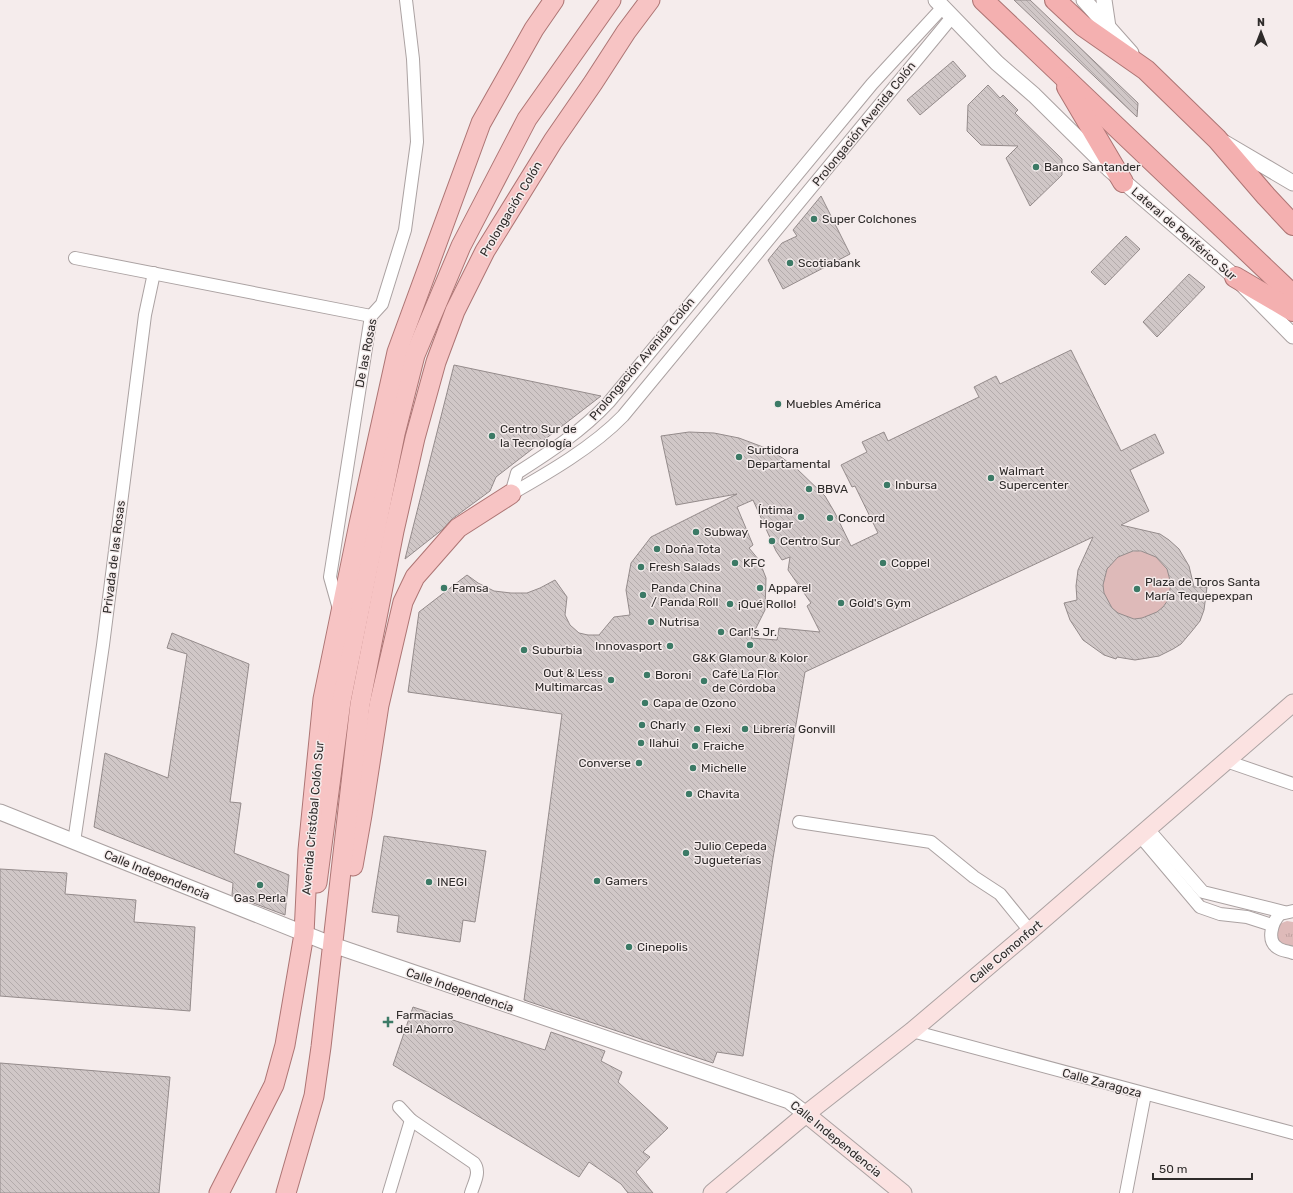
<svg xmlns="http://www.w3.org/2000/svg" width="1293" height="1193" font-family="Rubik,sans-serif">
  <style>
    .grass { fill: #debab9 }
    .park { fill: url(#park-tufts) }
    .building { fill: url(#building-back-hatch); stroke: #948b8b; fill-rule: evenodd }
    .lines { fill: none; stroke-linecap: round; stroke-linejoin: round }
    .minor-casing { stroke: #aba2a2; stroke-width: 14 }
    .tertiary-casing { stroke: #aba2a2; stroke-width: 17 }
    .secondary-casing { stroke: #aba2a2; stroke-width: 19 }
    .primary-casing { stroke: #ad7574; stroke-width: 21 }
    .trunk-casing { stroke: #ad7574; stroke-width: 22 }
    .minor { stroke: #fff; stroke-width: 12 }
    .tertiary { stroke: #fff; stroke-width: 15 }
    .secondary { stroke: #fbe2e1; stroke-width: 17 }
    .primary { stroke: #f7c4c4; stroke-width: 19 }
    .trunk { stroke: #f4b0b0; stroke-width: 20 }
    .poi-dot { fill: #3c7a66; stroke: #f5ecec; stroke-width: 1.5 }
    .labels { text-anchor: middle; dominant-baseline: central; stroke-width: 3; stroke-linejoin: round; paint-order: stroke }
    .street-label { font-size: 12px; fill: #2e2b2a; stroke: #f5ecec }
    .poi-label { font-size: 12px; fill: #2e2b2a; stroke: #f5ecec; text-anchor: start }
  </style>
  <defs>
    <pattern id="park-tufts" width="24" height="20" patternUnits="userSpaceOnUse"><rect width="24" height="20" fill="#debab9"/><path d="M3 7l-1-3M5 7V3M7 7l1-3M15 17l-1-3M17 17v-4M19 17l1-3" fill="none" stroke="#bfa09f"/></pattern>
    <pattern id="building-back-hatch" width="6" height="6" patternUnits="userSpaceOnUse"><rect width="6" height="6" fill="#d0c7c7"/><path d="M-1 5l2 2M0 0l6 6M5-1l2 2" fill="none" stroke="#b3abab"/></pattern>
  </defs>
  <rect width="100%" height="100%" fill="#f5ecec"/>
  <circle class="grass" cx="1137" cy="585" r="34"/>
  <path class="park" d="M1287,921L1293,922V949L1281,946L1276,940L1279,924Z"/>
  <g class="building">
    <path d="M1014,0H1030L1138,103L1137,117Z"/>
    <path d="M953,61L966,76L920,115L907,100Z"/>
    <path d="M988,85L1000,98L1003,95L1018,110L1015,113L1062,159V175L1030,206L1006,158L1018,146L981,145L967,131L968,105Z"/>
    <path d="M821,196L850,254L783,289L768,260L782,243L797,236L793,230Z"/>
    <path d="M1126,236L1140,249L1105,285L1091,272Z"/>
    <path d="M1189,274L1205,287L1157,337L1143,322Z"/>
    <path d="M1071,350L1121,451L1155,434L1164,453L1130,470L1149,511L1121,525L1160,534L1169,540L1179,549L1189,566L1194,587H1207L1204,610L1200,621L1192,631L1181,644L1173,649L1159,656L1135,660L1117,657L1116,659L1104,655L1083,640L1070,620L1064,603L1077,600L1076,586L1078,570L1093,537L805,672L773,858L743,1056L717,1052L713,1063L524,1000L562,714L408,692L419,612L467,575L478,583L494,591L511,593H527L540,588L555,580L567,597L565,615L570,625L579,633L588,635H599L614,617L630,615L626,590L631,563L651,537L737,494L676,505L661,436L689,432L714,433L739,438L763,447L781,457L796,468L825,496L835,513L851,546L878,533L855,486L852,487L841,465L867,452L862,442L884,432L888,441L979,397L974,387L996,376L1000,384ZM753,500L776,551L782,560L790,557L788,570L811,603L807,606L820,632L779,628L777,640L751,638L765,610L766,578L759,560L749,548L753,545L737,507ZM1133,551H1141L1156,557L1167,569L1171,584L1168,600L1163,607L1157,612L1142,618L1134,619L1118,613L1112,608L1104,593L1103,585L1107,569L1118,557Z"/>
    <path d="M454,365L601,396L496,477L490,491L452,519L443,529L405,559Z"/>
    <path d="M172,633L249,664L230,802L241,803L234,853L289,875L285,915L232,895L233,883L94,827L105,753L168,778L187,654L167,648Z"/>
    <path d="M384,836L486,851L475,922L463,920L460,942L397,932L399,916L372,912Z"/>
    <path d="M0,869L67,873L65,894L136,900L134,922L195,927L190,1011L0,996Z"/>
    <path d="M413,1007L545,1050L551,1032L605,1051L601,1061L622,1072L618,1082L668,1128L643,1152L650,1157L636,1172L653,1193H628L621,1184L589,1162L579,1177L393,1065Z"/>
    <path d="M0,1063L170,1077L159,1193H0Z"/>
  </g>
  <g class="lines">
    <defs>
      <g id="minor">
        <path d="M75,258L371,316"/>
        <path d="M511,494L517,473C550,452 582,431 609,402L872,84L943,7"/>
        <path d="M511,494C548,473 593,447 623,416L952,17"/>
        <path d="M339,609L330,577L371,316L382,304L405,230L417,142L413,59L406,0"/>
        <path d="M1226,761L1293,784"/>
        <path d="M799,822L931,842L974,877L1000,894L1030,931"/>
        <path d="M1148,829L1203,892L1284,912"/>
        <path d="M1140,836L1200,907L1220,914L1247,917L1272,925"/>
        <path d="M74,842L103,645L145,315L154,273"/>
        <path d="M1293,911L1280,914C1272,922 1266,941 1278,948C1282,951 1288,951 1293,953"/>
        <path d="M912,1031L1293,1133"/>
        <path d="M399,1107L411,1120L474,1163C481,1172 474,1183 471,1193"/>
        <path d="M389,1193L411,1120"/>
        <path d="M1126,1193L1145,1094"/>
      </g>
      <g id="tertiary">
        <path d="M936,0L997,63L1034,95L1109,169L1235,277L1293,336"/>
        <path d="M1084,0L1131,53"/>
        <path d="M1104,0L1108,27"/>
        <path d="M1225,143L1293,183"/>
        <path d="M0,812L333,945L789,1101L806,1114"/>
      </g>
      <g id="secondary">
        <path d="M806,1114L903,1193"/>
        <path d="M712,1193L806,1114L912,1031L1030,931L1293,703"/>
      </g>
      <g id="primary">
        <path d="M353,866L362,815L379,705L403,602L415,577L458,528L511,494"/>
        <path d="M317,883L341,701L395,434L415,355L461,246L527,119L611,0"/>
        <path d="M219,1193L274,1085L285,1045L304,934L308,850L323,699L359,524L397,352L481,123L534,29L554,0"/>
        <path d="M286,1193L314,1096L321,1047L360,704L394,531L415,438L436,362L455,311L485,251L553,141L593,83L626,32L650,0"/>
      </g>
      <g id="trunk">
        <path d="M983,0L1293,295"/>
        <path d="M1055,0L1083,26L1146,70L1217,139L1266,196L1293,225"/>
        <path d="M1067,87L1123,182"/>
        <path d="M1235,277L1293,311"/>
      </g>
    </defs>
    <use href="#minor" class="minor-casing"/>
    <use href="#tertiary" class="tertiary-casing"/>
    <use href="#secondary" class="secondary-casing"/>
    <use href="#primary" class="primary-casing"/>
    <use href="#trunk" class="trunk-casing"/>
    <use href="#minor" class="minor"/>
    <use href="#tertiary" class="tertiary"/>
    <use href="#secondary" class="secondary"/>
    <use href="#primary" class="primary"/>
    <use href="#trunk" class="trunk"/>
  </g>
  <g class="poi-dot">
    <circle cx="1036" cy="167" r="4"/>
    <circle cx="814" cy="219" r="4"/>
    <circle cx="790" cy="263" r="4"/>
    <circle cx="778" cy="404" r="4"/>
    <circle cx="492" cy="436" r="4"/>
    <circle cx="739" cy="457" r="4"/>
    <circle cx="991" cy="478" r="4"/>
    <circle cx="887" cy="485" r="4"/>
    <circle cx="809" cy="489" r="4"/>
    <circle cx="801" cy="517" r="4"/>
    <circle cx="830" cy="518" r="4"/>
    <circle cx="696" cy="532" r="4"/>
    <circle cx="772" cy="541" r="4"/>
    <circle cx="657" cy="549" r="4"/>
    <circle cx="735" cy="563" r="4"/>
    <circle cx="883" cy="563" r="4"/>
    <circle cx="641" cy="567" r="4"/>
    <circle cx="444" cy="588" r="4"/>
    <circle cx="760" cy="588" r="4"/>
    <circle cx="1137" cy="589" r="4"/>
    <circle cx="643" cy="595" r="4"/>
    <circle cx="841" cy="603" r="4"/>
    <circle cx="730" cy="604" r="4"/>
    <circle cx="651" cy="622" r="4"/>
    <circle cx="721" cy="632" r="4"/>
    <circle cx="750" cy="645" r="4"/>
    <circle cx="670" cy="646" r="4"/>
    <circle cx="524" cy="650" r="4"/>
    <circle cx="647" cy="675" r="4"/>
    <circle cx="611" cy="680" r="4"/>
    <circle cx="704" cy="681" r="4"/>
    <circle cx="645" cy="703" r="4"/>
    <circle cx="642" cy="725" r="4"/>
    <circle cx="697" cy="729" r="4"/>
    <circle cx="745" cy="729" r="4"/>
    <circle cx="641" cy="743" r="4"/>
    <circle cx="695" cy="746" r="4"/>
    <circle cx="639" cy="763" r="4"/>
    <circle cx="693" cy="768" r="4"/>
    <circle cx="689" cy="794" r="4"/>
    <circle cx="686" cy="853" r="4"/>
    <circle cx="597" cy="881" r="4"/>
    <circle cx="429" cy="882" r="4"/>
    <circle cx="260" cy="885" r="4"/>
    <circle cx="629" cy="947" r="4"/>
    <path d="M386 1016h4v4h4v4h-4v4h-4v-4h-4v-4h4z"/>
  </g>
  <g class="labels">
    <g class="street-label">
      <text transform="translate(864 124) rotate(-51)">Prolongación Avenida Colón</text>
      <text transform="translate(511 209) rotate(-59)">Prolongación Colón</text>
      <text transform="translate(1184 234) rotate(41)">Lateral de Periférico Sur</text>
      <text transform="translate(366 353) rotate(-79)">De las Rosas</text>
      <text transform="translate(642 359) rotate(-50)">Prolongación Avenida Colón</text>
      <text transform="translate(114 557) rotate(-83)">Privada de las Rosas</text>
      <text transform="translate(313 818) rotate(-85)">Avenida Cristóbal Colón Sur</text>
      <text transform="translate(157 875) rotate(22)">Calle Independencia</text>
      <text transform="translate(1006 952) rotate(-40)">Calle Comonfort</text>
      <text transform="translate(460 990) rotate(19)">Calle Independencia</text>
      <text transform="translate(1102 1083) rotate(15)">Calle Zaragoza</text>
      <text transform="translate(836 1139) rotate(39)">Calle Independencia</text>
    </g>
    <g class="poi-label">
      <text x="1044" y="167">Banco Santander</text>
      <text x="822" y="219">Super Colchones</text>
      <text x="798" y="263">Scotiabank</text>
      <text x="786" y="404">Muebles América</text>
      <text x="500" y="429">Centro Sur de<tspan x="500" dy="14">la Tecnología</tspan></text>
      <text x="747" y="450">Surtidora<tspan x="747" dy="14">Departamental</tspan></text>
      <text x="999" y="471">Walmart<tspan x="999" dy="14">Supercenter</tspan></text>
      <text x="895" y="485">Inbursa</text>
      <text x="817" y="489">BBVA</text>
      <text x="793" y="510" text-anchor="end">Íntima<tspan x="793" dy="14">Hogar</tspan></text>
      <text x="838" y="518">Concord</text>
      <text x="704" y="532">Subway</text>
      <text x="780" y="541">Centro Sur</text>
      <text x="665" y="549">Doña Tota</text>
      <text x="743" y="563">KFC</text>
      <text x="891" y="563">Coppel</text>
      <text x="649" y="567">Fresh Salads</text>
      <text x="1145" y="582">Plaza de Toros Santa<tspan x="1145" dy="14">María Tequepexpan</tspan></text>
      <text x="452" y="588">Famsa</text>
      <text x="651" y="588">Panda China<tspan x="651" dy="14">/ Panda Roll</tspan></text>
      <text x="768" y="588">Apparel</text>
      <text x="849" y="603">Gold's Gym</text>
      <text x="738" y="604">¡Qué Rollo!</text>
      <text x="659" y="622">Nutrisa</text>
      <text x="729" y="632">Carl's Jr.</text>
      <text x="662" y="646" text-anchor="end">Innovasport</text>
      <text x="532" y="650">Suburbia</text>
      <text x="750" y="658" text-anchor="middle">G&amp;K Glamour &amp; Kolor</text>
      <text x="603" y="673" text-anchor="end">Out &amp; Less<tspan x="603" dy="14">Multimarcas</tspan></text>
      <text x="712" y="674">Café La Flor<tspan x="712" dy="14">de Córdoba</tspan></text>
      <text x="655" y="675">Boroni</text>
      <text x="653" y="703">Capa de Ozono</text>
      <text x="650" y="725">Charly</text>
      <text x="705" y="729">Flexi</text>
      <text x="753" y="729">Librería Gonvill</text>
      <text x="649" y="743">Ilahui</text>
      <text x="703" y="746">Fraiche</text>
      <text x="631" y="763" text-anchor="end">Converse</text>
      <text x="701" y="768">Michelle</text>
      <text x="697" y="794">Chavita</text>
      <text x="694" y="846">Julio Cepeda<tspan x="694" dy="14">Jugueterías</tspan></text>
      <text x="605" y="881">Gamers</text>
      <text x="437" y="882">INEGI</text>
      <text x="260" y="898" text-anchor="middle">Gas Perla</text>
      <text x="637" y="947">Cinepolis</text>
      <text x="396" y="1015">Farmacias<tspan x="396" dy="14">del Ahorro</tspan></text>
    </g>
  </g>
  <g transform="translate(1261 32)" stroke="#f5ecec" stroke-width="3" paint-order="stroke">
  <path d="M0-3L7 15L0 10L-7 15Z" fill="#2e2b2a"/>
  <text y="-6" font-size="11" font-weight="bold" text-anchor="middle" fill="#2e2b2a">N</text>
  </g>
  <path d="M1153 1173v6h99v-6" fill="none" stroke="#2e2b2a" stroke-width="2"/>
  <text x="1159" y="1173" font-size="12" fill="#2e2b2a" stroke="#f5ecec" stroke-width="3" paint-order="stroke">50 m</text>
</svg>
